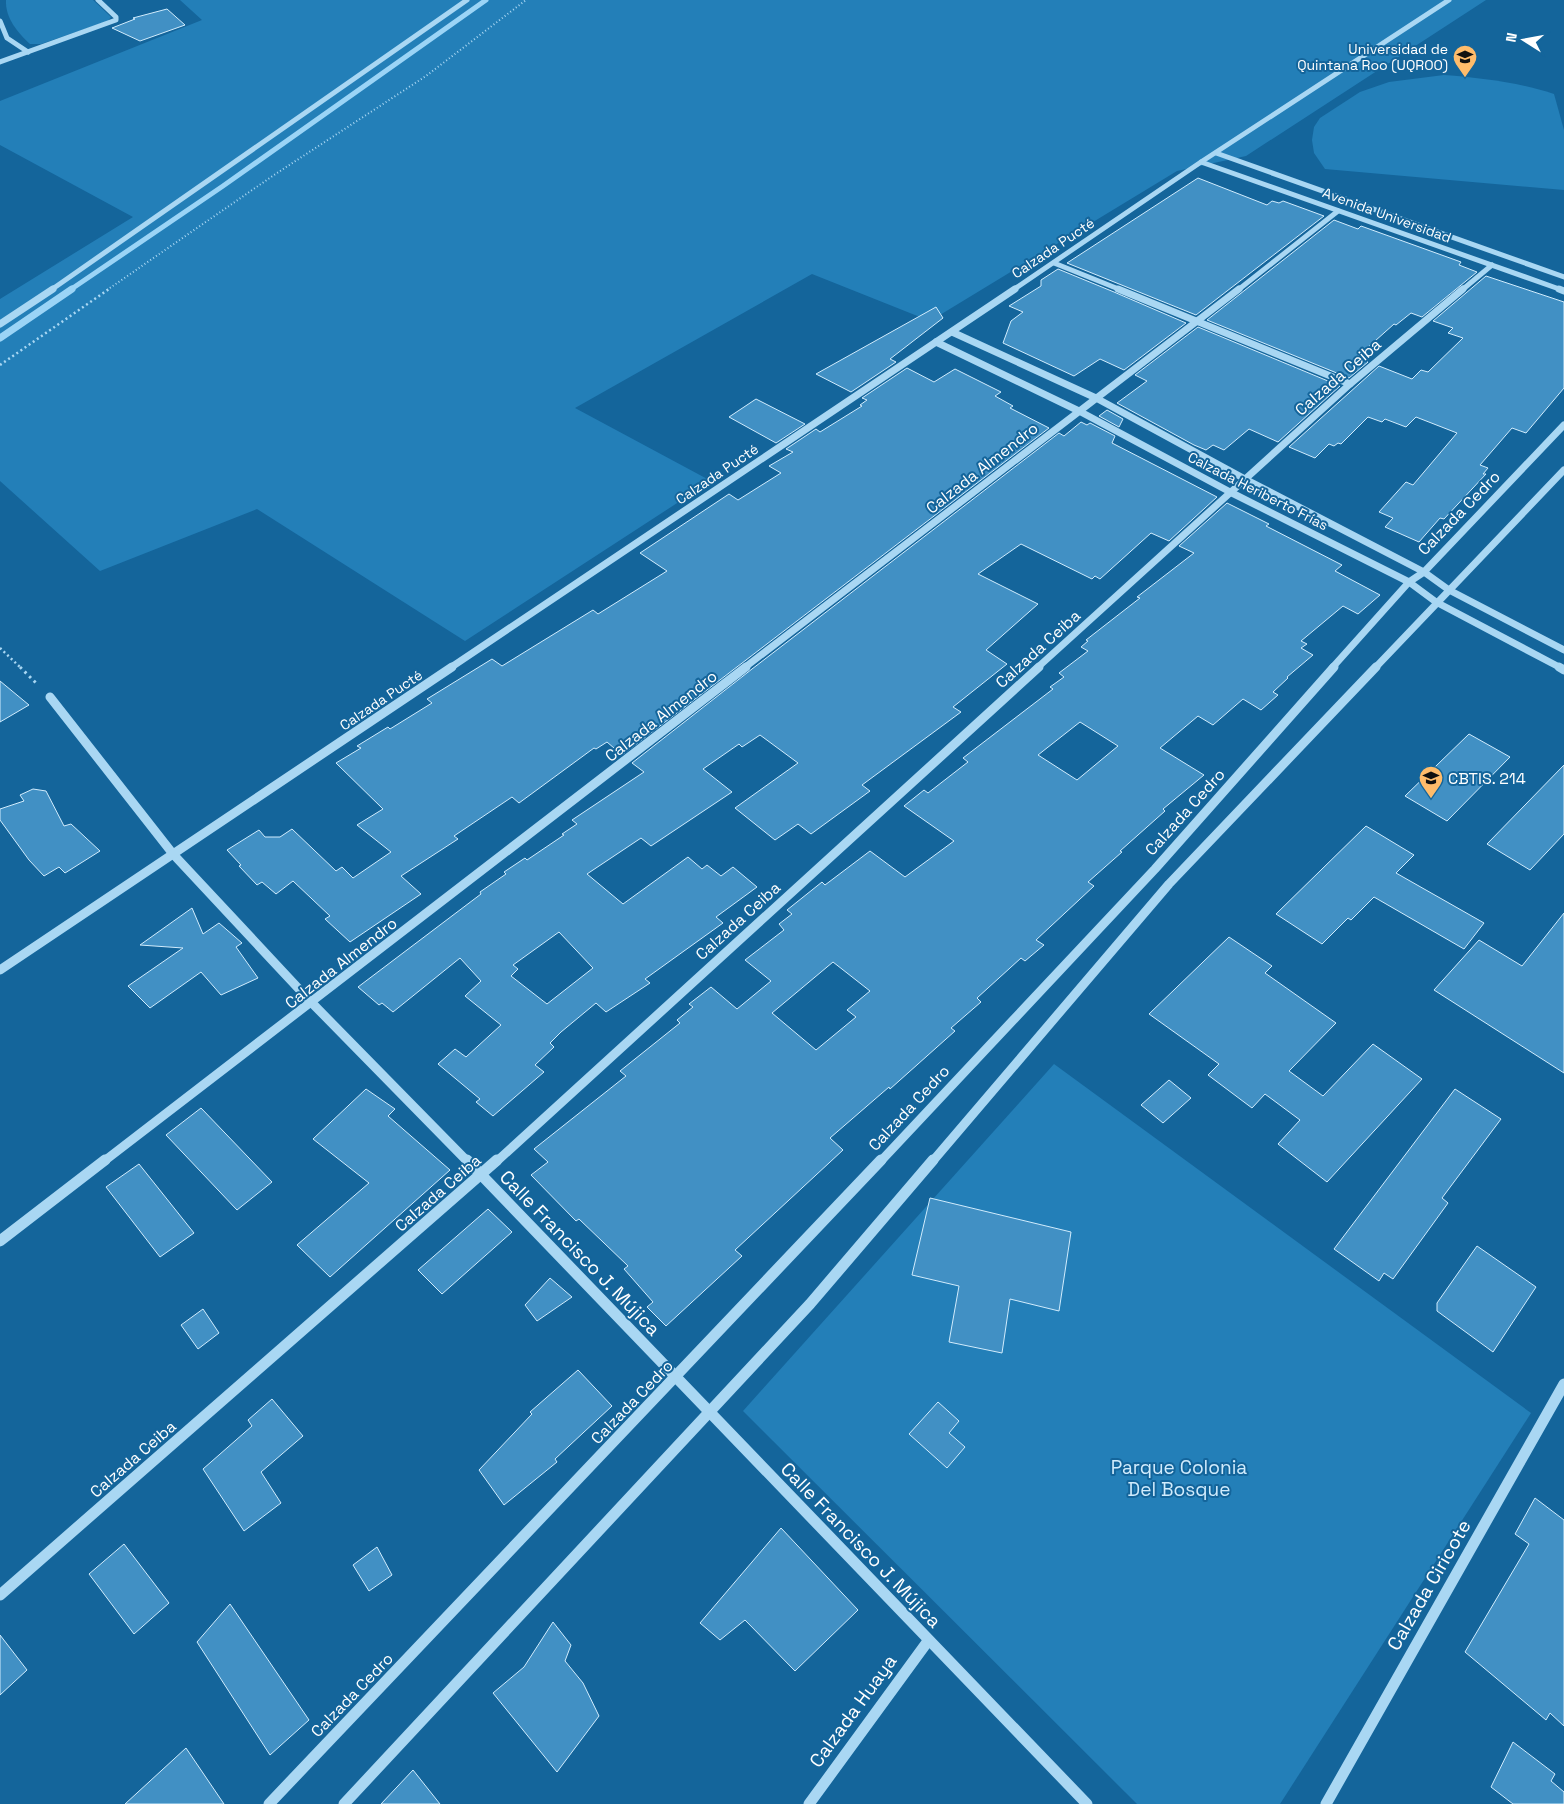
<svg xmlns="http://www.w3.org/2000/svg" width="1564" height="1804" font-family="'Space Grotesk',sans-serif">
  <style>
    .green { fill: #237fb8 }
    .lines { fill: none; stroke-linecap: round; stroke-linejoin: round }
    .stream-far1 { stroke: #9bd4f6; stroke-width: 5 }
    .stream { stroke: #9bd4f6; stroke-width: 7 }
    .building { fill: #4190c4; stroke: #d1ecfd; fill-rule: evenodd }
    .path-far2 { stroke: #a9d7f3; stroke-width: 2; stroke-dasharray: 1 2.5; stroke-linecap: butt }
    .path-far1 { stroke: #a9d7f3; stroke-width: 2.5; stroke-dasharray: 2 3; stroke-linecap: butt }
    .path { stroke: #a9d7f3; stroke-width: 3; stroke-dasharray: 2.5 4; stroke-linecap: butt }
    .minor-far3 { stroke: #a9d7f3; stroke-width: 5 }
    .minor-far2 { stroke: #a9d7f3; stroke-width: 7 }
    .minor-far1 { stroke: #a9d7f3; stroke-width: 9 }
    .minor { stroke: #a9d7f3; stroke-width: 11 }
    .labels { text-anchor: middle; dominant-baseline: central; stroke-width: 4; stroke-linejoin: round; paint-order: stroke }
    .far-poi-label { font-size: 14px; fill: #fff; stroke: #14659b; text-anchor: end }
    .far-street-label { font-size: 14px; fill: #fff; stroke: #14659b }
    .street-label { font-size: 16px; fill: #fff; stroke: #14659b }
    .poi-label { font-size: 16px; fill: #fff; stroke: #14659b; text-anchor: start }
    .near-street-label { font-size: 19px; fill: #fff; stroke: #14659b }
    .near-park-label { font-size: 19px; fill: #d1ecfd; stroke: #14659b }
  </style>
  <rect width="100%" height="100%" fill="#14659b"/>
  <g class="green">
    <path d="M6,0H93L111,17L108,21L41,44H30C18,33 5,18 6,0Z"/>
    <path d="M180,0H1486L1246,156L1177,171L930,321L812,274L575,408L711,481L465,641L257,509L100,571L0,481V299L133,217L0,145V101L202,20Z"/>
    <path d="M1444,75C1482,78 1517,82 1554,94L1564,130V190L1325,169L1314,153L1312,140L1314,127L1320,118L1360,92L1389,82Z"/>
    <path d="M1054,1064L1531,1413L1280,1804H1137L743,1411Z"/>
  </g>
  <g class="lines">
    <path class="stream-far1" d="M70,290L223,186L486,0"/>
    <path class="stream" d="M0,338L72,289"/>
  </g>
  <g class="building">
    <path d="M167,9L185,25L140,41L112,28L135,19L133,18Z"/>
    <path d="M1198,178L1267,205L1272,201L1279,203L1283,201L1324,216L1196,315L1067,263Z"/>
    <path d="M1334,220L1358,229L1361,226L1461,262L1459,265L1477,272L1422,317L1411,313L1396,325L1394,324L1356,358L1368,362L1349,378L1207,320Z"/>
    <path d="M1058,269L1114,292L1186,323L1124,370L1100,359L1074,376L1003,343L1011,321L1023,312L1009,306L1041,286V280Z"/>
    <path d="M1486,276L1564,302V388L1526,433L1512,428L1480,465L1488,468L1483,474H1486L1444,519L1440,518L1419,542L1385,527L1393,518L1379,512L1406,482L1413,485L1457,433L1416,417L1406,427L1385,419L1382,422L1368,417L1341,444L1338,443L1334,446L1329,444L1315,458L1289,447L1379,366L1412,379L1421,370L1428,372L1463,338L1448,333L1453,328L1433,321Z"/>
    <path d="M936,307L943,318L890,359L896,362L851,392L816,374Z"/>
    <path d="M1198,327L1340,386L1278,442L1249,429L1224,450L1213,445L1206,450L1194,445L1117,403L1147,381L1135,375Z"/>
    <path d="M907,368L934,382L955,369L1001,392L995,396L1013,406L1010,408L1049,428L622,755L607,742L596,749L594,748L519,803L512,797L454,836L458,839L401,876L421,894L350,942L325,919L330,916L293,881L276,894L262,882L257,885L239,866L241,865L227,850L259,830L265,837H280L292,829L336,871L342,867L353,878L391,852L357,825L383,809L336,763L361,748L357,746L388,727L390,729L432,703L427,699L492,659L502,666L593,610L598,614L667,571L640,553L729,494L738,500L781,473L769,466L793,452L786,449L816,429L820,432L862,406L860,405L867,400L862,398Z"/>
    <path d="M756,399L805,424L776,443L729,417Z"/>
    <path d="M1107,410L1123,419L1119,427L1099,416Z"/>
    <path d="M1081,422L1087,425L1090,423L1115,436L1112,443L1217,497L1169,541L1151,533L1100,579L1095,576L1092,579L1021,544L978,574L1038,604L986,650L1007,664L953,707L961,712L862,785L870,791L811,834L798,824L775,840L735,808L798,763L760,735L742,747L739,744L703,769L732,792L651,846L641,838L587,874L623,904L688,857L702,869L707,865L721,876L733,867L757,887L716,917L723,923L645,979L650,983L606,1012L596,1003L561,1032L550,1043L554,1047L535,1065L544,1072L493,1116L476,1102L480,1099L438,1064L455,1049L466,1057L501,1025L465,996L481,981L460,958L393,1012L382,1003L379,1005L358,987L481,894L480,892L506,874L504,872L525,858L527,860L564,835L562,834L577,824L572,820L644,772L632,763L752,669L1059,433L1064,436ZM559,932L593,968L547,1004L511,976L518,969L513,965Z"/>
    <path d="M1227,503L1269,524L1266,526L1342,565L1335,571L1380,595L1358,614L1343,606L1301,641L1307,644L1301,648L1313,655L1287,677L1288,678L1273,692L1278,695L1261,710L1243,699L1213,725L1198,716L1160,748L1204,775L1163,809L1165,811L1120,851L1122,852L1088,882L1094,886L1036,940L1044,945L1025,961L1021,958L977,998L981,1002L951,1028L955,1031L890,1089L889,1087L830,1138L843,1150L735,1250L742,1256L666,1326L647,1307L653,1302L624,1269L628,1266L579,1219L576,1221L531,1175L548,1162L534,1149L626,1076L620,1071L680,1023L677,1020L693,1007L689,1004L711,987L737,1009L771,981L745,960L784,930L779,924L792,914L787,910L822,882L825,885L870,851L905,877L954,841L904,806L924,790L928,793L968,762L963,758L1053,689L1050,687L1064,677L1059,673L1088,651L1081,647L1088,641L1086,640L1140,598L1137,597L1194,553L1179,546ZM1080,722L1118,746L1077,780L1038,755ZM833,962L870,991L847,1010L856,1017L816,1050L772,1013Z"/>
    <path d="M0,681L29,705L0,722Z"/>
    <path d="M1469,734L1510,757L1447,821L1405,796Z"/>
    <path d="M1564,765V834L1530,870L1487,844Z"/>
    <path d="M33,789L46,791L64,826L71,824L100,851L65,873L59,867L44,876L29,860L0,820V809L24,801L20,795Z"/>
    <path d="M1366,826L1414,855L1396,873L1484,923L1464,949L1374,897L1351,920L1348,918L1322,944L1276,914Z"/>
    <path d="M192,908L203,934L219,923L242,943L236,947L258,978L221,995L201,972L150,1008L128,986L183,948L140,945Z"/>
    <path d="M1564,913V1073L1434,990L1479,940L1522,966Z"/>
    <path d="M1229,937L1272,966L1265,973L1336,1023L1289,1071L1323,1096L1373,1044L1422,1079L1327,1182L1278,1144L1300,1120L1265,1094L1252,1108L1208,1075L1219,1064L1149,1014Z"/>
    <path d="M1169,1080L1191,1098L1163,1123L1141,1105Z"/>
    <path d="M366,1089L395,1109L388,1116L450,1170L330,1277L297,1245L369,1183L313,1139Z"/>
    <path d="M1455,1089L1501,1119L1442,1198L1448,1203L1393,1279L1384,1273L1379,1281L1334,1249Z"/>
    <path d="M201,1108L272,1182L237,1210L166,1135Z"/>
    <path d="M139,1164L194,1233L160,1257L106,1187Z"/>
    <path d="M930,1198L1071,1232L1059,1311L1010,1299L1002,1353L949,1342L959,1286L912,1275Z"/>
    <path d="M488,1209L512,1232L442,1294L418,1270Z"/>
    <path d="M1477,1246L1536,1287L1493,1352L1437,1311V1303Z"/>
    <path d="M550,1278L572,1297L537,1321L525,1305Z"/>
    <path d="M203,1309L219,1333L198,1349L181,1325Z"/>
    <path d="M578,1370L612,1406L555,1459L557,1462L504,1505L479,1470L532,1414L530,1412Z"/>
    <path d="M272,1399L303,1436L261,1472L281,1503L244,1531L203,1469L252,1426L248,1420Z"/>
    <path d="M938,1402L959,1421L949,1433L965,1447L947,1468L909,1434Z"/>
    <path d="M1535,1498L1564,1520V1726L1550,1713L1546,1720L1465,1652L1529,1544L1515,1534Z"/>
    <path d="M781,1528L858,1610L795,1671L745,1620L720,1640L700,1623Z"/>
    <path d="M124,1544L169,1603L134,1634L89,1574Z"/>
    <path d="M377,1547L392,1575L369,1591L353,1565Z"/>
    <path d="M230,1604L309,1720L270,1755L197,1642Z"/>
    <path d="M553,1622L571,1645L565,1661L583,1683L599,1716L557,1772L493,1693L524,1667Z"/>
    <path d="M0,1635L27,1670L0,1695Z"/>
    <path d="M1513,1742L1555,1774L1551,1781L1564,1792V1804H1513L1491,1787Z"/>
    <path d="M186,1748L224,1804H125Z"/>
    <path d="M413,1770L440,1804H381Z"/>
  </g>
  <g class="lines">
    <path class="path-far2" d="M107,290L274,175L426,76L526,0"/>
    <g class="path-far1">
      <path d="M0,365L109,289"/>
      <path d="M0,648L21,668"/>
    </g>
    <path class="path" d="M20,667L37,684"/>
    <g class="minor-far3">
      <path d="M0,21L7,38L28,52"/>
      <path d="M0,62L116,20V17L98,0"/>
      <path d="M1216,153L1564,277"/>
      <path d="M1201,162L1562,290"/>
      <path d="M1054,263L1121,290"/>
      <path d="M51,290L467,0"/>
      <path d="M1013,290L1201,162L1449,0"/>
      <path d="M1238,290L1338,211"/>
      <path d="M1462,290L1492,265"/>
    </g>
    <g class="minor-far2">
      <path d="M1118,289L1350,384"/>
      <path d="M1559,289L1564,291"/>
      <path d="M0,324L53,289"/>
      <path d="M952,332L1096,398L1245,479L1424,572L1449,590L1564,650"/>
      <path d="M936,342L1079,411L1232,493L1409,582L1436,602L1561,668"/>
      <path d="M450,668L1015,289"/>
      <path d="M744,668L1239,289"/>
      <path d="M1037,668L1350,384L1463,289"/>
      <path d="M1332,668L1409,582L1424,572L1564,425"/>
      <path d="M1375,668L1564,470"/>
    </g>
    <g class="minor-far1">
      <path d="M1559,667L1564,670"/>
      <path d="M50,697L173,854L312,1003L468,1162"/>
      <path d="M0,970L452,667"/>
      <path d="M103,1162L746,667"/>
      <path d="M496,1162L1039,667"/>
      <path d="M880,1162L1155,869L1334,667"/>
      <path d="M932,1162L1169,884L1376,667"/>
    </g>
    <g class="minor">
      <path d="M467,1160L1087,1804"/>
      <path d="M0,1241L105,1160"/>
      <path d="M0,1595L497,1160"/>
      <path d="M269,1804L881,1160"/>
      <path d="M344,1804L810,1304L933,1160"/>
      <path d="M809,1804L928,1641"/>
      <path d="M1326,1804L1564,1384"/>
    </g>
  </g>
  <defs>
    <symbol id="university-pin" viewBox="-11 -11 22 30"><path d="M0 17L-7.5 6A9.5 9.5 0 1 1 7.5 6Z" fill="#ffbc6b" stroke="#14659b"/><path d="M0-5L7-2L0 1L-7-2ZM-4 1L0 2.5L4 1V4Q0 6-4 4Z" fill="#111"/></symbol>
  </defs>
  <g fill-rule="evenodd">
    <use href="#university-pin" x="1451" y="43" width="28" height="38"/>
    <use href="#university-pin" x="1417" y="764" width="28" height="38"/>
  </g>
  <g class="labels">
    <g class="far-poi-label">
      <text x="1448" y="49">Universidad de<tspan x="1448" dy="16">Quintana Roo (UQROO)</tspan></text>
    </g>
    <g class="far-street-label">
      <text transform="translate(1387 215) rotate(20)">Avenida Universidad</text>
      <text transform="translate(1053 248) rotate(-34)">Calzada Pucté</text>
      <text transform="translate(717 474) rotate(-34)">Calzada Pucté</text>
      <text transform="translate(1258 491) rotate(27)">Calzada Heriberto Frías</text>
      <text transform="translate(381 700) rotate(-34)">Calzada Pucté</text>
    </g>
    <g class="street-label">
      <text transform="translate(1338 377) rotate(-41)">Calzada Ceiba</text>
      <text transform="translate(982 468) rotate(-38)">Calzada Almendro</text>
      <text transform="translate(1459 513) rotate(-46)">Calzada Cedro</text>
      <text transform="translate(1038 649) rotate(-42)">Calzada Ceiba</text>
      <text transform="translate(661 716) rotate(-38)">Calzada Almendro</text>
      <text transform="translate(1185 812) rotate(-48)">Calzada Cedro</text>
      <text transform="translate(738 921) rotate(-42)">Calzada Ceiba</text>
      <text transform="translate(341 963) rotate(-38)">Calzada Almendro</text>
      <text transform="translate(909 1108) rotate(-47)">Calzada Cedro</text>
      <text transform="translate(438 1193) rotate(-41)">Calzada Ceiba</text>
      <text transform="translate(632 1402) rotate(-46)">Calzada Cedro</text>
      <text transform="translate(133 1459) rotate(-41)">Calzada Ceiba</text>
      <text transform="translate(352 1695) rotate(-46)">Calzada Cedro</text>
    </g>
    <g class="poi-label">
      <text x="1448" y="778">CBTIS. 214</text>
    </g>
    <g class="near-street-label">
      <text transform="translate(580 1253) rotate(46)">Calle Francisco J. Mújica</text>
      <text transform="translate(861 1545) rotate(46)">Calle Francisco J. Mújica</text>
      <text transform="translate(1429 1585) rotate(-60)">Calzada Ciricote</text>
      <text transform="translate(853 1711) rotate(-54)">Calzada Huaya</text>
    </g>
    <g class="near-park-label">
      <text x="1179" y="1467">Parque Colonia<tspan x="1179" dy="22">Del Bosque</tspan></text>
    </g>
  </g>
  <g transform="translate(1524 40) rotate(281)" stroke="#14659b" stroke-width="4" paint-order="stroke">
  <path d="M0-4L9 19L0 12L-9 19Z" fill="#ffffff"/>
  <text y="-8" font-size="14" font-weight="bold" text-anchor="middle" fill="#ffffff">N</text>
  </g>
</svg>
